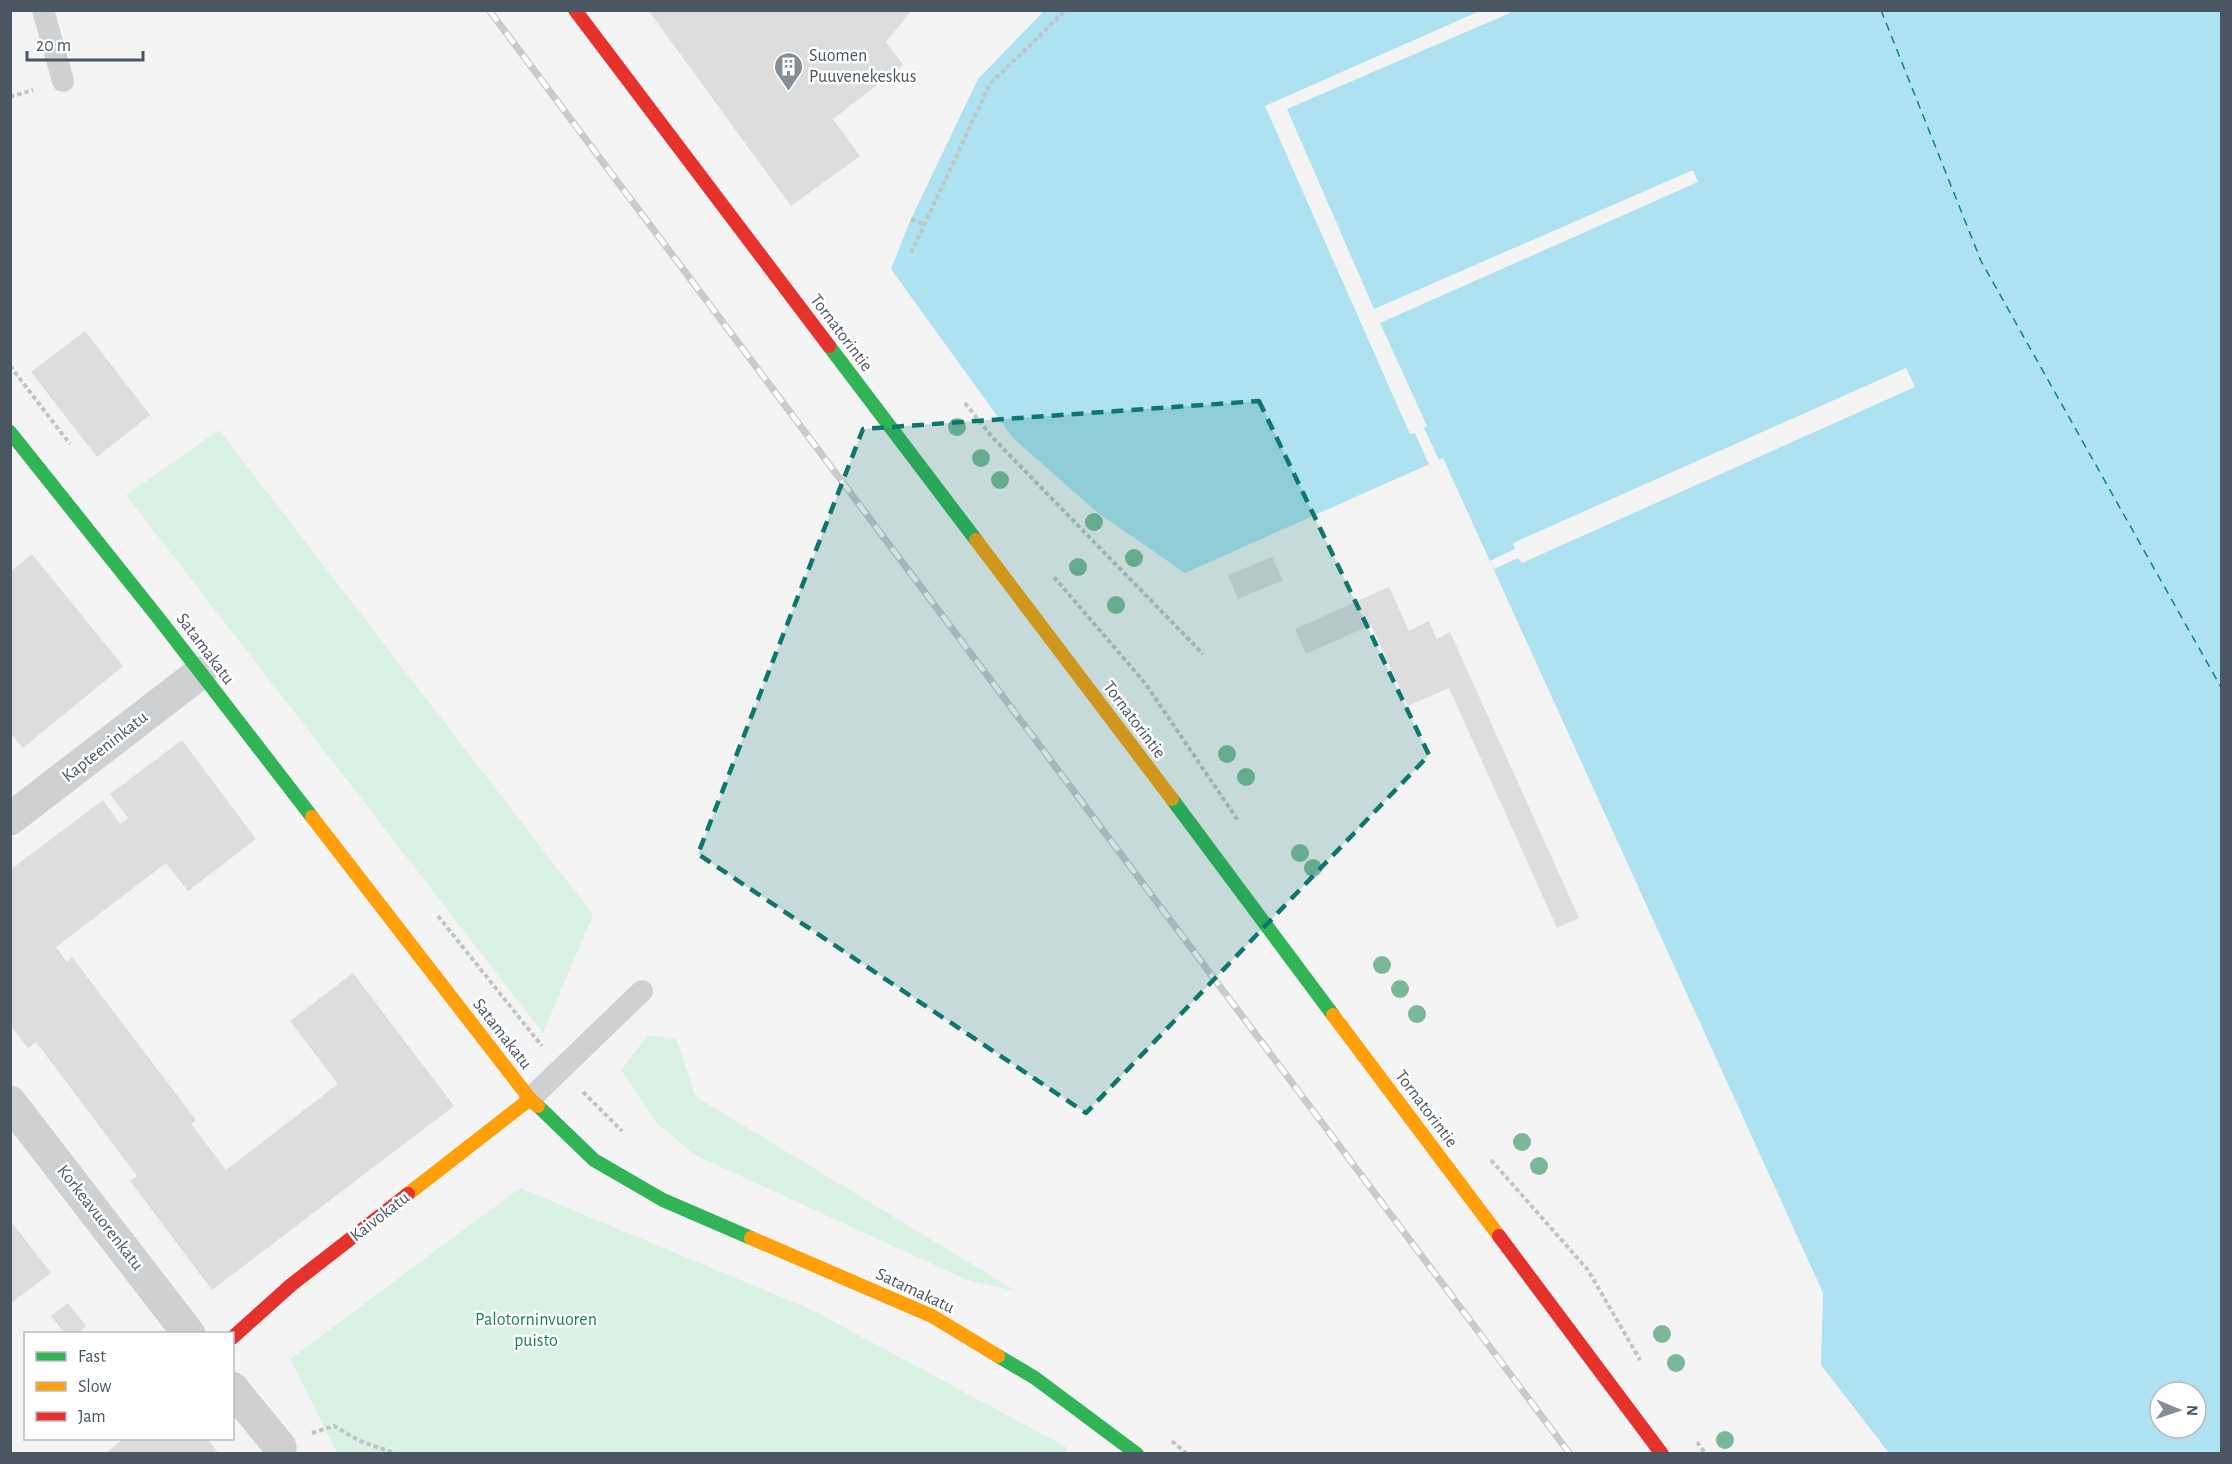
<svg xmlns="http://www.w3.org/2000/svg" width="2232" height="1464" font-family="'Alegreya Sans',sans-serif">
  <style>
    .green { fill: #d9f2e3 }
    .water { fill: #aee2f0; fill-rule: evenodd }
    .pier { fill: #f4f4f4 }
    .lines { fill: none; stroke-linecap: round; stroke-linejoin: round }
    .ferry { stroke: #0c7c9b; stroke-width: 1.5; stroke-dasharray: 8 6; stroke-linecap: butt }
    .building { fill: #ddddde }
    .path { stroke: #bcc7c4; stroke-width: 4; stroke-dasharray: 4.5 3; stroke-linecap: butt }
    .lane { stroke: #ced0d2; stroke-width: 22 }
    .street { stroke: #ced0d2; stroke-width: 33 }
    .fast { stroke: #30b455; stroke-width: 14 }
    .slow { stroke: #ff9f0a; stroke-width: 14 }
    .jam { stroke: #e5322d; stroke-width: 14 }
    .rail-casing { stroke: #c9cacc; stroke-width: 7 }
    .rail { stroke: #fff; stroke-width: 4.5; stroke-dasharray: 14; stroke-linecap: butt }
    .tree { fill: #7ab899 }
    .marked { fill: #0f766e; fill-opacity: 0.2; stroke: #0f766e; stroke-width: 4.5; stroke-dasharray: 12 8; stroke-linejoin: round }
    .labels { text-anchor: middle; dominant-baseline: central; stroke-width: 5; stroke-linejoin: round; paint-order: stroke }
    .poi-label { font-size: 18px; fill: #4a5661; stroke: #fff; text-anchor: start }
    .street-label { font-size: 18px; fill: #4a5661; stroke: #fff }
    .park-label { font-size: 18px; fill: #17864f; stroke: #fff }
  </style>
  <rect width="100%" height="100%" fill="#f4f4f4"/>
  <g class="green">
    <path d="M219,430L593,915L543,1033L126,495Z"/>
    <path d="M648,1035L676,1039L695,1096L1016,1291L967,1280L695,1155L657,1123L621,1070Z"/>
    <path d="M520,1188L812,1310L1066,1447V1453H337L290,1359Z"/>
  </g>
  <path class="water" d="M1044,11H2221V1453H1889L1821,1365L1823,1293L1443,458L1185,573L1098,513L1013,438L891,269L911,219L978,79ZM2160,1392H2196V1428H2160Z"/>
  <g class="pier">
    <path d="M1482,10L1509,11L1510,13L1287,109L1374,309L1693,170L1698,182L1380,323L1427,426L1424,428L1439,460L1429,465L1415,433L1410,434L1265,106Z"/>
    <path d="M1906,368L1915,387L1522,563L1518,558L1494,569L1490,561L1515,549L1513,543Z"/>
  </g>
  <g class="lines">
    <path class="ferry" d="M1881,10L1981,261L2222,689"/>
  </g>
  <g class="building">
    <path d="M648,10H912L886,42L903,65L833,119L860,156L791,206Z"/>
    <path d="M85,331L150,415L97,457L31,372Z"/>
    <path d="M32,554L123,666L23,748L10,733V572Z"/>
    <path d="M1272,557L1283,580L1238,599L1228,575Z"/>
    <path d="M1389,587L1409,631L1429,621L1437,639L1450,632L1579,918L1557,928L1449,688L1408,706L1371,625L1306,654L1295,629Z"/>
    <path d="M182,740L256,839L188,891L166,863L56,947L67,962L72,957L196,1120L191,1124L226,1170L338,1084L290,1021L353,973L454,1106L212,1290L130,1181L137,1176L36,1042L28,1048L10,1025V870L103,800L120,824L128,818L110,794Z"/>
    <path d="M10,1220L51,1273L10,1304Z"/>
    <path d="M68,1303L86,1326L77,1334H65L51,1316Z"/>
    <path d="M124,1438H207L219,1454H105Z"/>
  </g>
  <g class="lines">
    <g class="path">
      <path d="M10,97L33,90"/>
      <path d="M911,219L924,224"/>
      <path d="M911,253L990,84L1066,10"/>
      <path d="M10,366L70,444"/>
      <path d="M965,403L992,437L1203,654"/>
      <path d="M1054,577L1145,683L1239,822"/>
      <path d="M438,916L542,1046"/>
      <path d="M583,1092L622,1131"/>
      <path d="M1491,1160L1588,1270L1640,1360"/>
      <path d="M312,1433L334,1426L360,1441L397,1454"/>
      <path d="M1172,1441L1187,1454"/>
      <path d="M1697,1442L1706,1454"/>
    </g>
    <g class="lane">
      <path d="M43,10L63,81"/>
      <path d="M530,1099L642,991"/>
    </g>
    <g class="street">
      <path d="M10,819L200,673"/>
      <path d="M10,1102L189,1334"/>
      <path d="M232,1388L280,1447V1454"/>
    </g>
    <g class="fast">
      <path d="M829,346L976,540"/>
      <path d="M10,432L160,620L312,817"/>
      <path d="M1172,799L1333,1015"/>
      <path d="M538,1106L594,1160L663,1200L751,1238"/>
      <path d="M998,1356L1035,1378L1137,1454"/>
    </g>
    <g class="slow">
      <path d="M976,540L1172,799"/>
      <path d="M312,817L530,1099L538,1106"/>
      <path d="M1333,1015L1499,1236"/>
      <path d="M408,1194L530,1099"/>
      <path d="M751,1238L932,1316L998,1356"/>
    </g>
    <g class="jam">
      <path d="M575,10L829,346"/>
      <path d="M1499,1236L1662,1454"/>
      <path d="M232,1338L291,1285L408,1194"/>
    </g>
    <defs>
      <path id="rail" d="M489,10L1570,1454"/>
    </defs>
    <use href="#rail" class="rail-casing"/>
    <use href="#rail" class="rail"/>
  </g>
  <g class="tree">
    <circle cx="957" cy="427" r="9"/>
    <circle cx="981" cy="458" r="9"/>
    <circle cx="1000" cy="480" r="9"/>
    <circle cx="1094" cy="522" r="9"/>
    <circle cx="1134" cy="558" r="9"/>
    <circle cx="1078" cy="567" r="9"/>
    <circle cx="1116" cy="605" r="9"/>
    <circle cx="1227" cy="754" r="9"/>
    <circle cx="1246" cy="777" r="9"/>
    <circle cx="1300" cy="853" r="9"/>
    <circle cx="1313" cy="868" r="9"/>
    <circle cx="1382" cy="965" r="9"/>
    <circle cx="1400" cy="989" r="9"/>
    <circle cx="1417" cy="1014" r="9"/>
    <circle cx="1522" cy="1142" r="9"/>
    <circle cx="1539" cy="1166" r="9"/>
    <circle cx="1662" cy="1334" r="9"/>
    <circle cx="1676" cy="1363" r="9"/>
    <circle cx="1725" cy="1440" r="9"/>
  </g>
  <path class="marked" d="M1259,401L1429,755L1086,1113L698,854L863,429Z"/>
  <defs>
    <symbol id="building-pin" viewBox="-11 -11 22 30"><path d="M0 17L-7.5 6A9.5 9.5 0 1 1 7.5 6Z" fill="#868d94" stroke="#fff"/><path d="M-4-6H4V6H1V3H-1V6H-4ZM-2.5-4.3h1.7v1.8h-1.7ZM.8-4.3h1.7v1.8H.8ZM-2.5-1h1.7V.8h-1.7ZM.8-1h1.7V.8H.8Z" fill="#fff"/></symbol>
  </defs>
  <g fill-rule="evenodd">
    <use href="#building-pin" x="772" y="50" width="33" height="45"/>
  </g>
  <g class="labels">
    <g class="poi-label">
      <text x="809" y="56">Suomen<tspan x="809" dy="21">Puuvenekeskus</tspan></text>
    </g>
    <g class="street-label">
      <text transform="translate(841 333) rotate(53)">Tornatorintie</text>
      <text transform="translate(205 649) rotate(53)">Satamakatu</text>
      <text transform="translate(1134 720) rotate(53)">Tornatorintie</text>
      <text transform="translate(105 747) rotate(-38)">Kapteeninkatu</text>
      <text transform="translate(502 1034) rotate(52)">Satamakatu</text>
      <text transform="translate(1426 1109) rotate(53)">Tornatorintie</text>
      <text transform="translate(380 1217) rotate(-38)">Kaivokatu</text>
      <text transform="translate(100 1218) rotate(52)">Korkeavuorenkatu</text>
      <text transform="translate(915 1291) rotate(25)">Satamakatu</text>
    </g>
    <g class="park-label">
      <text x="536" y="1320">Palotorninvuoren<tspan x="536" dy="21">puisto</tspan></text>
    </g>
  </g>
  <rect width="2232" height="1464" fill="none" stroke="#4a5661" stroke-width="24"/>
  <rect x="24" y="1332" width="210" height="108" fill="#ffffff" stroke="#b7bbc0" stroke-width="1.5"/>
  <rect x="36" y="1352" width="30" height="9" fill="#30b455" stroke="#b7bbc0" stroke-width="1.5"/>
  <text x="78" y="1362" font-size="18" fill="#4a5661">Fast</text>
  <rect x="36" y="1382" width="30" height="9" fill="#ff9f0a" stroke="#b7bbc0" stroke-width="1.5"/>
  <text x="78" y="1392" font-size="18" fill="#4a5661">Slow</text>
  <rect x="36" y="1412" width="30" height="9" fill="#e5322d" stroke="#b7bbc0" stroke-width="1.5"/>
  <text x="78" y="1422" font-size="18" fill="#4a5661">Jam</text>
  <g transform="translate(2178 1410) rotate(92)"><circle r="28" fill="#ffffff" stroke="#b7bbc0" stroke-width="1.5"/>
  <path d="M0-4.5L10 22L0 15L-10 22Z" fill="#868d94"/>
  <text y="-9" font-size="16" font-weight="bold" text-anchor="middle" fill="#4a5661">N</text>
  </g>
  <path d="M27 51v9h116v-9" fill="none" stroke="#4a5661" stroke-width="3"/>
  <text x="36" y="51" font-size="18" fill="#4a5661" stroke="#ffffff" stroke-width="4.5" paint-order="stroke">20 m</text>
</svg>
